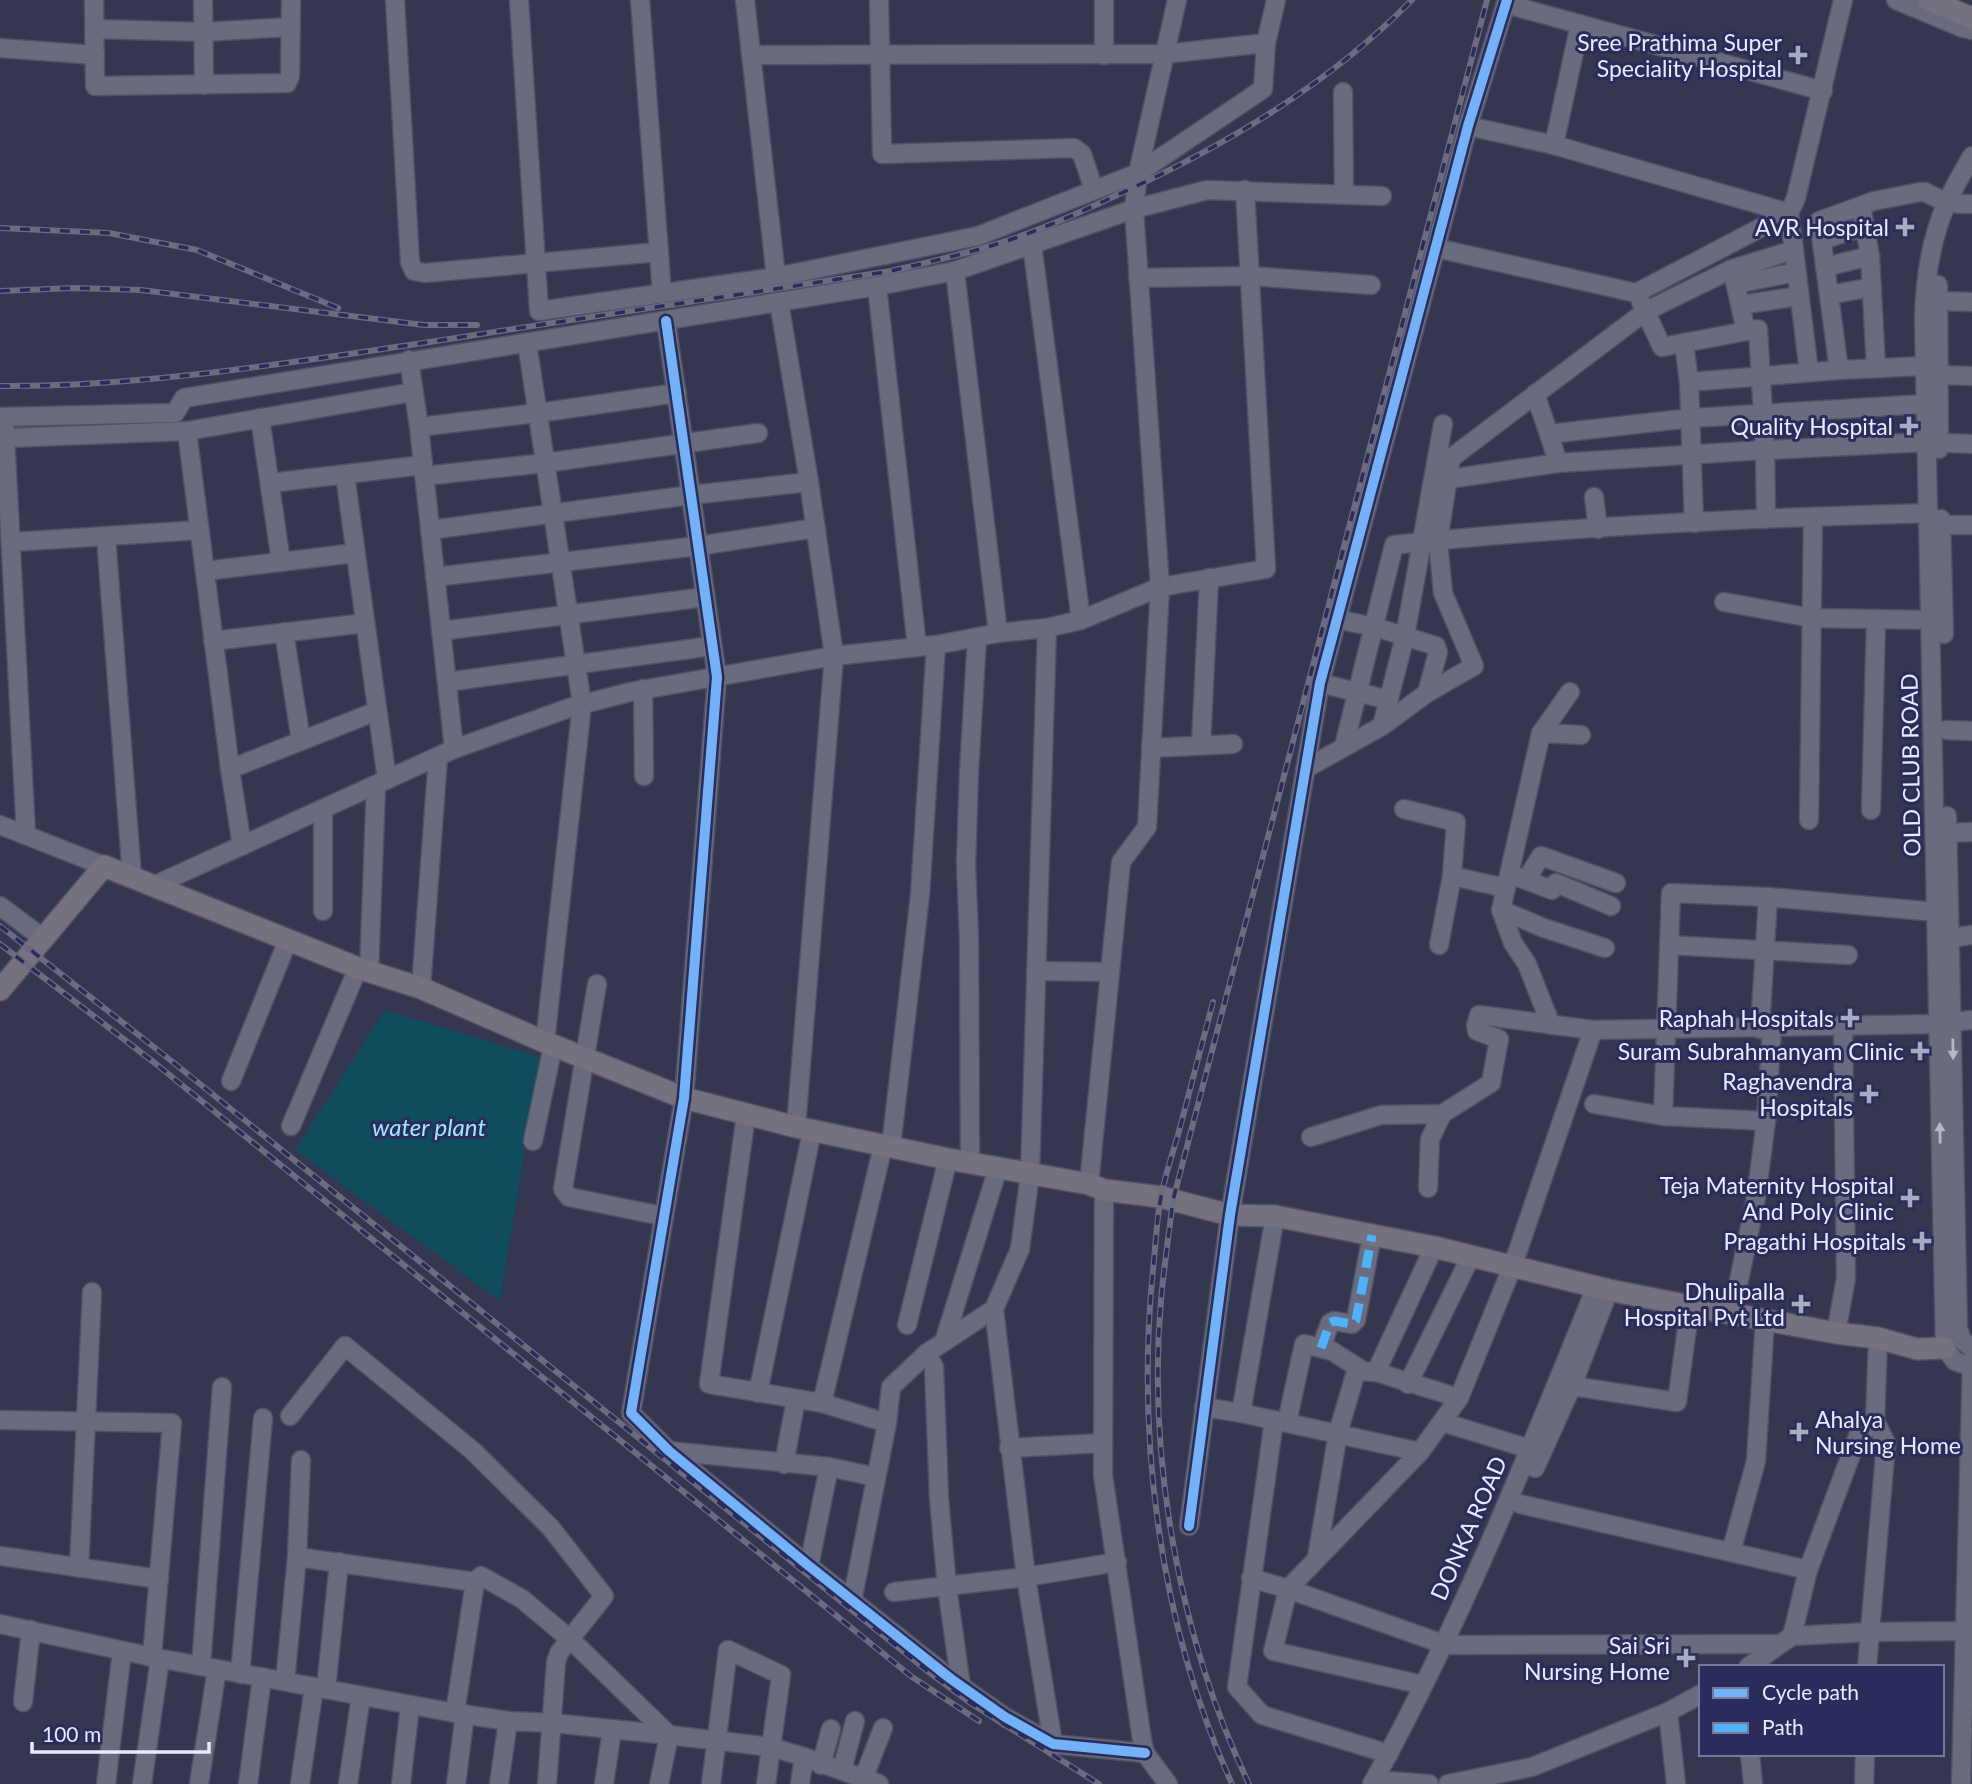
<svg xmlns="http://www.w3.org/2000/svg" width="1972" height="1784" font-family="Lato,sans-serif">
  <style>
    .water { fill: #0f4d5e }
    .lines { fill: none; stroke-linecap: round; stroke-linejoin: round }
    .minor-casing { stroke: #505164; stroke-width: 21 }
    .major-casing { stroke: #505164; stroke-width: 24 }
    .minor { stroke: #696b7e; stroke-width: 18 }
    .major { stroke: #76717e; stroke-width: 21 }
    .rail-casing { stroke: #6b6c80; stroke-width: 6 }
    .rail { stroke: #2a2c5b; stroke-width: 3.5; stroke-dasharray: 10; stroke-linecap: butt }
    .quiet { stroke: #4fb1f8; stroke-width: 9; stroke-dasharray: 18 9; stroke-linecap: butt }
    .cycleway-casing { stroke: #2a2c5b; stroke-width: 15 }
    .cycleway { stroke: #73b2f8; stroke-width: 10 }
    .oneway { fill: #b5b8ca }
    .poi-dot { fill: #a9acc0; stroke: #2a2c5b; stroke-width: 2.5 }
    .labels { text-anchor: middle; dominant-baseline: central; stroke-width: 6; stroke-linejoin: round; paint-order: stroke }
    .poi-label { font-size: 23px; fill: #e8ebfd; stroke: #2a2c5b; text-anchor: end }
    .street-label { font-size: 23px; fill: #e8ebfd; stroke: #2a2c5b }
    .water-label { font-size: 24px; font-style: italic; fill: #9de8fe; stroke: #2a2c5b }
  </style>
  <rect width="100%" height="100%" fill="#353650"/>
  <path class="water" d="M385,1010L540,1057L500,1301L295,1150Z"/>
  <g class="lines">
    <defs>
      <g id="minor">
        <path d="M94,0L95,86L287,83L290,76L291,0"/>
        <path d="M203,0L204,85"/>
        <path d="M395,0L410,262L414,271L425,273L659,252"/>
        <path d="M519,0L539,311L776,277L978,236L1138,173L1263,89L1266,43L1276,0"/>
        <path d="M640,0L662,294"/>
        <path d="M745,0L776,277"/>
        <path d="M879,0L882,154L1074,148L1082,154L1094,190"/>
        <path d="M1104,0V55"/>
        <path d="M1896,0L1963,28L1972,30"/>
        <path d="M1506,4L1823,91"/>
        <path d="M94,29L203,32L291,27"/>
        <path d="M0,48L95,55"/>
        <path d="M751,55L1164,54L1266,43"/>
        <path d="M1343,92L1344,194"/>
        <path d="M1468,126L1554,145L1789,213L1794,250"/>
        <path d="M1554,145L1580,24"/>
        <path d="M1972,156C1963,172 1953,188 1946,205C1930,241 1925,279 1924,319L1945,1348L1955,1361L1972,1367"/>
        <path d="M1958,204H1972"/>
        <path d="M1861,206L1870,256L1876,368"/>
        <path d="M1822,240L1866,226"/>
        <path d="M1032,244L1081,620"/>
        <path d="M1436,248L1636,293L1789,213L1796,198L1843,0"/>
        <path d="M1825,267L1870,256"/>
        <path d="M1732,269L1746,331"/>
        <path d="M955,271L998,633"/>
        <path d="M1138,278L1251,276L1371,285"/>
        <path d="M1736,284L1796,272"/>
        <path d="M1938,285L1939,449"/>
        <path d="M877,286L917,647"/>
        <path d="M1829,295L1872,287"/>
        <path d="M1937,301L1972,302"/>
        <path d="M779,302L809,482L834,656L796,1127"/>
        <path d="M1641,302L1662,347L1758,329L1765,450L1766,519"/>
        <path d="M1741,305L1799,296"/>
        <path d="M666,321L717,677L684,1098L631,1413L669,1451L809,1566L951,1679L1005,1717L1053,1744L1145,1753"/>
        <path d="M527,343L582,704L545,1042"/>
        <path d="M1684,343L1689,382L1839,370L1924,366"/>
        <path d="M409,360L419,427L454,749"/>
        <path d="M1839,370L1819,221L1874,201L1920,192H1925L1947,203"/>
        <path d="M1937,375L1972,376"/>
        <path d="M1689,382L1694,523"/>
        <path d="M1535,394L1549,434"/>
        <path d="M0,417L175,413L184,398L877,286L955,271L1134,209L1207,190L1382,196"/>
        <path d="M4,417L26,835"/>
        <path d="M260,418L281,562"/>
        <path d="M419,427L538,413L677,393"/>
        <path d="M187,431L230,769L242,846"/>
        <path d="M7,438L187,431L413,392"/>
        <path d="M1558,463L1549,434L1691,418L1925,404"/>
        <path d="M345,475L387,780"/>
        <path d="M424,476L545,463L758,433"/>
        <path d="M1449,479L1558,463L1748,451L1927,442L1972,444"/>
        <path d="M270,483L423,465"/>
        <path d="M1594,497L1598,529"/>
        <path d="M1941,519L1944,634"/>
        <path d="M1941,525H1972"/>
        <path d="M430,530L691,495L809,482"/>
        <path d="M106,537L132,877"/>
        <path d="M12,542L200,530"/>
        <path d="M205,571L355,553"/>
        <path d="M435,577L698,546L816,528"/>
        <path d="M1724,602L1812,618L1931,620"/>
        <path d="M1336,619L1375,627L1436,646L1438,652L1427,693"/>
        <path d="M441,631L705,597"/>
        <path d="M284,632L301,741"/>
        <path d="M213,641L365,623"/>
        <path d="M447,682L712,646"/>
        <path d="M1320,683L1389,700"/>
        <path d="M643,689L644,776"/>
        <path d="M1382,726L1405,636L1443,424"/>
        <path d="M1946,730L1972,731"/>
        <path d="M1541,733L1581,735"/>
        <path d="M1201,745L1209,578"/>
        <path d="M1344,746L1394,545C1572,526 1751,518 1929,513"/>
        <path d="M1151,748L1233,744"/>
        <path d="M230,769L377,711"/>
        <path d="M1305,769L1382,726L1427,693L1474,666L1443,593L1438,541L1451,458L1646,311L1732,269L1794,250L1809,372"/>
        <path d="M1404,809L1456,822L1452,876L1439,945"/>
        <path d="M1871,810L1876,619"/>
        <path d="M1947,816L1958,1328L1962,1340L1972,1348"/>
        <path d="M1809,820L1813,517"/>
        <path d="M0,825L104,866"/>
        <path d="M1947,833L1972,832"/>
        <path d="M1510,874L1552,890L1556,883L1611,906"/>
        <path d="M1452,876L1506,888"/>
        <path d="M1526,880L1541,856L1616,883"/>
        <path d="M153,886L454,749L572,707L630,692L834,656L936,645L998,633L1047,628L1081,620L1160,587L1266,569L1245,190"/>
        <path d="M0,906L44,939"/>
        <path d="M1501,910L1544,928L1605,948"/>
        <path d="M323,911V810"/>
        <path d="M1950,938L1972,935"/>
        <path d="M1669,945L1848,955"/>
        <path d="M369,971L376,786"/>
        <path d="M1036,971L1110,972"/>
        <path d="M597,984L563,1189L569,1197L662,1216"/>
        <path d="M421,988L438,757"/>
        <path d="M1551,1025L1527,964L1513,943L1501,910L1541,733L1570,692"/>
        <path d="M1760,1029L1768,897"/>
        <path d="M231,1081L288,940"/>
        <path d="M1594,1104L1663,1116L1766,1121"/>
        <path d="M746,1115L709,1384L822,1403L887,1423L891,1387L927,1353L994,1309L1020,1249L1030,1174L1047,628"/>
        <path d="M1663,1116L1671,893L1768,897L1936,912"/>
        <path d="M291,1126L358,968"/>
        <path d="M1311,1137L1381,1115L1442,1114L1491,1083L1499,1039L1477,1031L1476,1026L1479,1015L1593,1030L1937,1024L1972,1020"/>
        <path d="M533,1141L553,1046"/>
        <path d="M891,1147L920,895L936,645"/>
        <path d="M970,1163L969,938L966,864L969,772L977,637"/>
        <path d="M1089,1184L1121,862L1147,827L1160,587L1134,209L1138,173L1177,0"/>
        <path d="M1428,1188L1430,1139L1442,1114"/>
        <path d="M1104,1190L1103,1475L1142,1740L1145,1753L1168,1784"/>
        <path d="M1434,1247L1376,1372L1459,1398"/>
        <path d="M994,1309L1026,1577L1053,1744"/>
        <path d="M1732,1314L1756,1198L1766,1121L1772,1029"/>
        <path d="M907,1325L948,1159"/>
        <path d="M1836,1333L1846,1278L1843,1027"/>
        <path d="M944,1342L998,1168"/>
        <path d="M1321,1348L1330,1323L1334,1321L1352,1324L1356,1320L1372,1235"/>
        <path d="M927,1353L934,1367L939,1498L947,1587L961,1686"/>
        <path d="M1408,1384L1471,1256"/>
        <path d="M1572,1386L1677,1402L1690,1306"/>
        <path d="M758,1393L812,1131"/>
        <path d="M822,1403L883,1146"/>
        <path d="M1204,1407L1241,1413L1275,1216"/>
        <path d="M1241,1413L1420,1452"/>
        <path d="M290,1416L345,1346L473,1451L551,1528L604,1596L559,1653L556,1662L547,1784"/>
        <path d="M0,1420L172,1423L152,1657"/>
        <path d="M1274,1420L1237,1687L1262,1715L1389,1754"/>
        <path d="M1287,1422L1304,1344L1332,1351L1363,1371"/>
        <path d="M1442,1422L1530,1449"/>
        <path d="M1009,1448L1103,1443"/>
        <path d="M669,1451L829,1467L876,1477"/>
        <path d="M784,1464L796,1399"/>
        <path d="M1535,1468L1572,1386L1609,1290"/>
        <path d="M1520,1504L1808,1570L1792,1636"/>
        <path d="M1189,1526L1230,1215L1320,683L1468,126L1507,0"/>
        <path d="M1731,1552L1756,1461L1765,1320"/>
        <path d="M0,1556L159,1579"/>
        <path d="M297,1557L475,1582"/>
        <path d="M1317,1557L1338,1433L1355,1375L1359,1371L1376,1372"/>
        <path d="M809,1566L829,1467"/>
        <path d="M79,1568L92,1292"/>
        <path d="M1808,1570L1858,1436L1875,1421"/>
        <path d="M1251,1578L1288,1589L1420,1452L1459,1398L1513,1265L1593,1030"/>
        <path d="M894,1592L1026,1577L1117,1562"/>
        <path d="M852,1601L887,1423"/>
        <path d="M0,1624L152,1657L455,1713L508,1721L553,1723L669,1735L659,1784"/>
        <path d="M1451,1645L1779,1644"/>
        <path d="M201,1666L222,1387"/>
        <path d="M1748,1667L1792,1636L1869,1632L1972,1631"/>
        <path d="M1867,1667L1886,1443L1875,1421L1878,1338"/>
        <path d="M240,1674L263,1418"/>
        <path d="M285,1681L297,1557L301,1460"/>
        <path d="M1423,1685L1273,1651L1288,1589L1443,1644"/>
        <path d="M326,1689L339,1562"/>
        <path d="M23,1702L31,1630"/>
        <path d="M1668,1712L1676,1784"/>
        <path d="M455,1713L475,1582L481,1576L522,1599L571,1640L669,1735L771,1747L804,1757"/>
        <path d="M1750,1754L1753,1784"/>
        <path d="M821,1765L831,1729"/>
        <path d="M842,1770L855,1721"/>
        <path d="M864,1777L883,1728"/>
        <path d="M1388,1781L1429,1784"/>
        <path d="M106,1784L122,1651"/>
        <path d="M142,1784L160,1659"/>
        <path d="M199,1784L217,1669"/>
        <path d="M248,1784L262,1677"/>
        <path d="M300,1784L314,1687"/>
        <path d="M348,1784L361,1696"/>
        <path d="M401,1784L410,1705"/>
        <path d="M456,1784L465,1714"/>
        <path d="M499,1784L508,1721"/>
        <path d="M604,1784L612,1730"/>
        <path d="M711,1784L728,1650L781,1675L766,1784"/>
        <path d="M800,1784L804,1757L879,1784"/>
        <path d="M1372,1784C1460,1625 1528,1455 1596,1287"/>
        <path d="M1448,1784L1532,1767L1668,1712L1701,1694"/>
        <path d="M1864,1784L1865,1754"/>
        <path d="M1961,1784L1972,1360"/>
      </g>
      <g id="major">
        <path d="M1929,0L1972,18"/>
        <path d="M0,990L104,866L358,968L421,988L545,1042L684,1098L796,1127L948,1159L1089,1184L1104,1190L1161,1197L1230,1215L1275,1216L1434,1247L1609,1290L1690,1306L1836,1333L1878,1338L1917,1349L1945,1348"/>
      </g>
    </defs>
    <use href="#minor" class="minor-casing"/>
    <use href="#major" class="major-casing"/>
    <use href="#minor" class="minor"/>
    <use href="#major" class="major"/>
    <defs>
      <g id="rail">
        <path d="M0,228L109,233L197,250L338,308"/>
        <path d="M0,291L74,288L141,290L424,325H477"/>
        <path d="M0,386C137,387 274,365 410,345C570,320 730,296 891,271C925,263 960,255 994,245C1036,232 1077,214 1117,195C1225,146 1328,85 1412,0"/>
        <path d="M0,926L164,1055L926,1670L972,1704L1099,1784"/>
        <path d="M0,944L156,1064L912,1677L979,1721"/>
        <path d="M1213,1002C1201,1046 1190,1091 1178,1135C1172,1155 1165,1176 1161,1197C1157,1217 1156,1239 1154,1260C1135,1434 1159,1624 1232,1784"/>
        <path d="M1249,1784C1180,1640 1147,1460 1161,1300C1164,1267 1169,1233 1173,1200L1487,0"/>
      </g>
    </defs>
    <use href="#rail" class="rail-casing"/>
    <use href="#rail" class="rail"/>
    <path class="quiet" d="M1321,1348L1330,1323L1334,1321L1352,1324L1356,1320L1372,1235"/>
    <defs>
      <g id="cycleway">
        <path d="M666,321L717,677L684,1098L631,1413L669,1451L809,1566L951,1679L1005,1717L1053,1744L1145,1753"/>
        <path d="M1189,1526L1230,1215L1320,683L1468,126L1507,0"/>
      </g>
    </defs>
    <use href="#cycleway" class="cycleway-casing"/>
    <use href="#cycleway" class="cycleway"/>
  </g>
  <defs><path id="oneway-solid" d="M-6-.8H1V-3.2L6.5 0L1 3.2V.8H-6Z" transform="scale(1.75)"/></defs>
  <g class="oneway">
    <use href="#oneway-solid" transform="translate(1953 1049) rotate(89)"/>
    <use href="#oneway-solid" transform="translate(1940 1133) rotate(-91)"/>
  </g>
  <g class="poi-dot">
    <path d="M1794.5 44.5h7v7h7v7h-7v7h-7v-7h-7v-7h7z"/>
    <path d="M1901.5 216.5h7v7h7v7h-7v7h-7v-7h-7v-7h7z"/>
    <path d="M1905.5 415.5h7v7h7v7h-7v7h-7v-7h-7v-7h7z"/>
    <path d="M1846.5 1007.5h7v7h7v7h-7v7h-7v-7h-7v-7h7z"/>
    <path d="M1916.5 1040.5h7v7h7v7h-7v7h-7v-7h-7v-7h7z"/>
    <path d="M1865.5 1083.5h7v7h7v7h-7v7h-7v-7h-7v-7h7z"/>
    <path d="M1906.5 1187.5h7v7h7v7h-7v7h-7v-7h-7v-7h7z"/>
    <path d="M1918.5 1230.5h7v7h7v7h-7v7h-7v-7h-7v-7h7z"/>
    <path d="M1797.5 1293.5h7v7h7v7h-7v7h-7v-7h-7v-7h7z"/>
    <path d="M1795.5 1421.5h7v7h7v7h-7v7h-7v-7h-7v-7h7z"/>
    <path d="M1682.5 1647.5h7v7h7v7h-7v7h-7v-7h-7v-7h7z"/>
  </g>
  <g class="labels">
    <g class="poi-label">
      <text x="1782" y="42">Sree Prathima Super<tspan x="1782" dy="26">Speciality Hospital</tspan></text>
      <text x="1889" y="227">AVR Hospital</text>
      <text x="1893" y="426">Quality Hospital</text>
      <text x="1834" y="1018">Raphah Hospitals</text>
      <text x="1904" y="1051">Suram Subrahmanyam Clinic</text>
      <text x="1853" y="1081">Raghavendra<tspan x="1853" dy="26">Hospitals</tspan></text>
      <text x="1894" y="1185">Teja Maternity Hospital<tspan x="1894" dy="26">And Poly Clinic</tspan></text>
      <text x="1906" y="1241">Pragathi Hospitals</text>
      <text x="1785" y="1291">Dhulipalla<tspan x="1785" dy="26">Hospital Pvt Ltd</tspan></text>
      <text x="1815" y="1419" text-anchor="start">Ahalya<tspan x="1815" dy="26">Nursing Home</tspan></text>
      <text x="1670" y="1645">Sai Sri<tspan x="1670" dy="26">Nursing Home</tspan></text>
    </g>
    <g class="street-label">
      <text transform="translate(1910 765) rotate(-91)">OLD CLUB ROAD</text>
      <text transform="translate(1468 1528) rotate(-66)">DONKA ROAD</text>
    </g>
    <g class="water-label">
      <text x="429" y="1126">water plant</text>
    </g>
  </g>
  <rect x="1699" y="1665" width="245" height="91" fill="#2a2c5b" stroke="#76789c" stroke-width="2"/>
  <rect x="1713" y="1688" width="35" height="10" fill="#73b2f8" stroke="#76789c" stroke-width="2"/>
  <text x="1762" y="1700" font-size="21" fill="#e8ebfd">Cycle path</text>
  <rect x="1713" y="1723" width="35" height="10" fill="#4fb1f8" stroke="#76789c" stroke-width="2"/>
  <text x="1762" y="1735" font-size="21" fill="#e8ebfd">Path</text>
  <path d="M32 1742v10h177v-10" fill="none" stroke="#e8ebfd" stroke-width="3.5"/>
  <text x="42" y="1742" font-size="21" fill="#e8ebfd" stroke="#2a2c5b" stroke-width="5" paint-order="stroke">100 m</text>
</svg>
